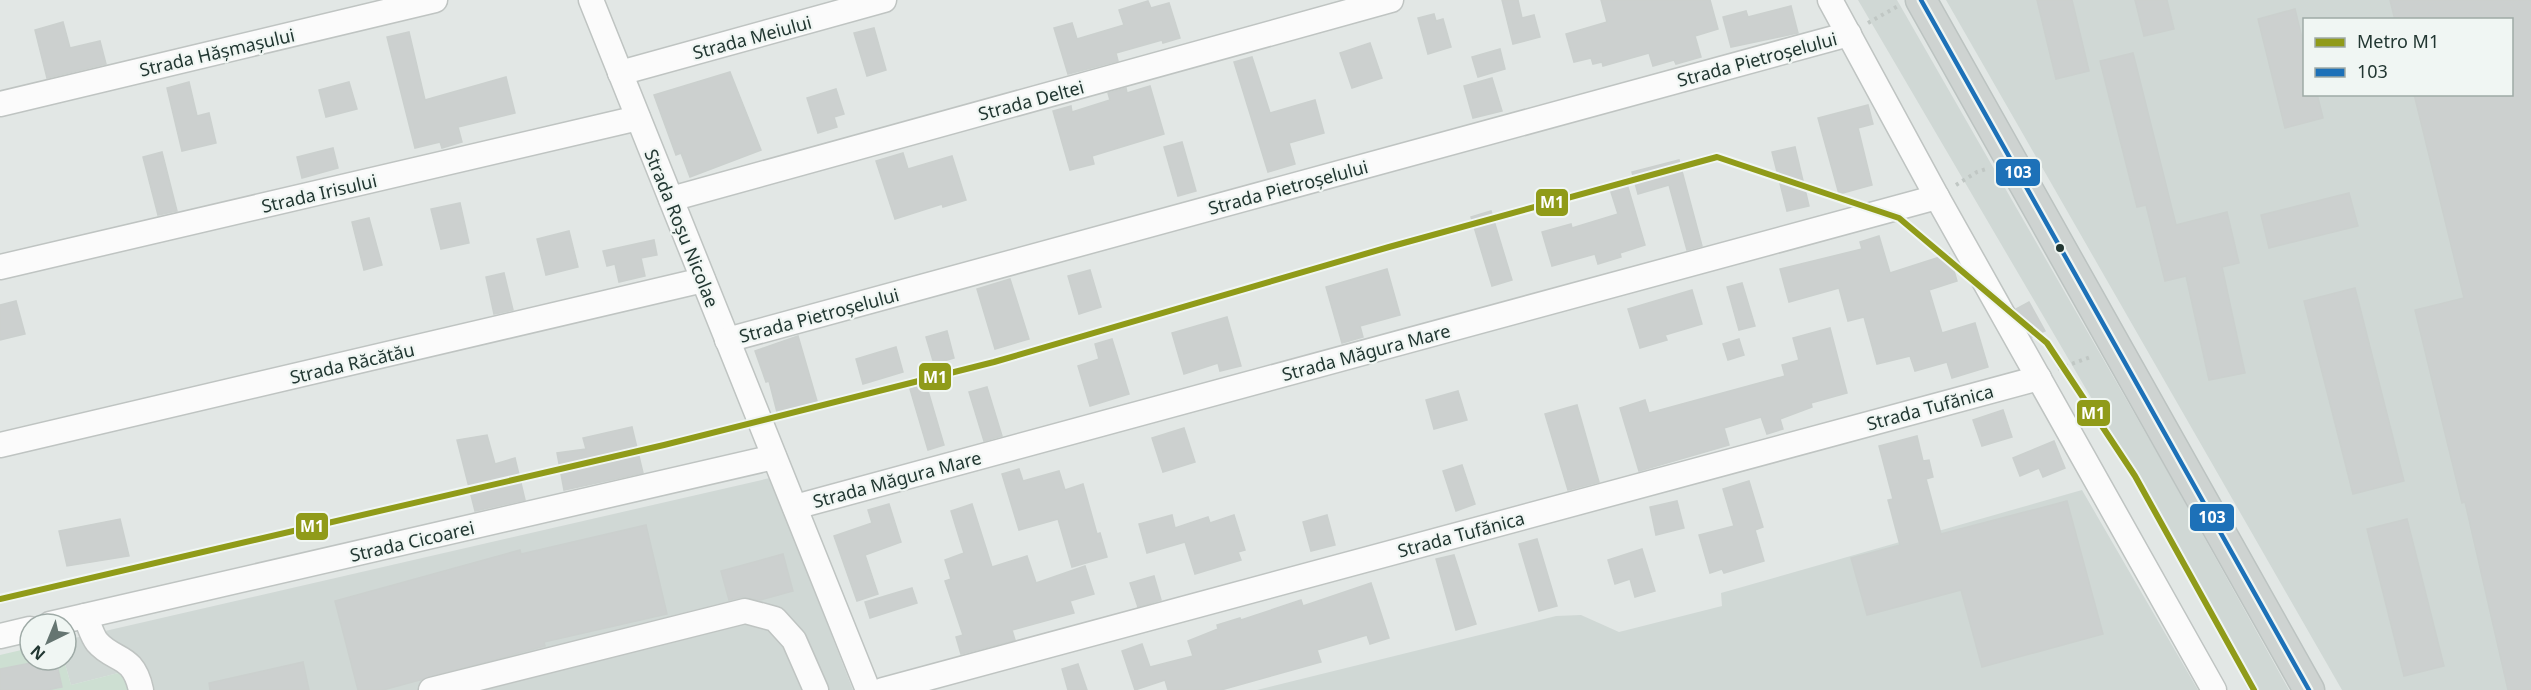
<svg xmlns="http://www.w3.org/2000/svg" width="2531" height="690" font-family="'Noto Sans',sans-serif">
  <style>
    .built { fill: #d0d8d5; fill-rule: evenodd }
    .green { fill: #cddfd2 }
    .building { fill: #ccd0cf; stroke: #cbd0ce; stroke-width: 1.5 }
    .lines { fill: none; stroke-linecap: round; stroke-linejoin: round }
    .minor-casing { stroke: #bfc4c2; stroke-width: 27 }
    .major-casing { stroke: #bcc3c1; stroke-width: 33 }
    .path { stroke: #c0c7c4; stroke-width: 4; stroke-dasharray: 3 4.5; stroke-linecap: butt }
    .minor { stroke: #fbfbfb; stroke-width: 24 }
    .major { stroke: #ced3d1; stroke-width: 30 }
    .bus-1-casing { stroke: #f0f6f3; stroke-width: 9 }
    .bus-1 { stroke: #1d71b8; stroke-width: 4.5 }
    .metro-1-casing { stroke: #f0f6f3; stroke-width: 10 }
    .metro-1 { stroke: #909b19; stroke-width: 6 }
    .bus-dot { fill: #223732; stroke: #f0f6f3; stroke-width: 2 }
    .labels { text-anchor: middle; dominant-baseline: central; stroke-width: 4.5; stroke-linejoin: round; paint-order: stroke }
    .street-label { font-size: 18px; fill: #223732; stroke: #f0f6f3 }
    .line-badge { stroke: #f0f6f3; stroke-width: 2 }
    .badge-label { font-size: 16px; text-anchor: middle; font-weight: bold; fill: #fff }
  </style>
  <rect width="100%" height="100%" fill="#e2e7e5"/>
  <g class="built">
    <path d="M1858,0H1897L2164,465L2289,690H2248L2137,476Z"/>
    <path d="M1946,0H2531V690H2342ZM2304,20H2512V94H2304Z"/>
    <path d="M770,478L853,690H136L130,670L71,685L64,660L66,640Z"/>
    <path d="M2082,490L2198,690H1257L1556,616L1581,615L1619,632L1722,606L1721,593Z"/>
  </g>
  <path class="green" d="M30,648V660H64L71,685L130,670L136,690H0V655Z"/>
  <g class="building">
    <path d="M1502,0H1518L1522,18L1534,15L1540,37L1513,44Z"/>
    <path d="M1601,0H1710L1718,29L1695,36L1701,57L1676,64L1674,60L1653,66L1649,53L1603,66L1602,62L1593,64L1591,58L1574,62L1566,34L1607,22Z"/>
    <path d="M2037,0H2072L2089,71L2056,79Z"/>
    <path d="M2135,0H2167L2174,29L2144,36Z"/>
    <path d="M2390,0H2531V690H2508L2465,502L2462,503L2415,310L2464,298L2414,94H2511V20H2395Z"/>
    <path d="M1148,1L1151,8L1169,3L1180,38L1163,43L1162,40L1116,53L1118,61L1068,74L1054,28L1072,23L1077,39L1124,25L1119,10Z"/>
    <path d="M1791,6L1798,33L1731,47L1723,17L1746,11L1748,17Z"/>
    <path d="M2295,9L2304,46V94H2317L2323,118L2285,128L2258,19Z"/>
    <path d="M1434,14L1436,21L1443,19L1451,47L1428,54L1418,18Z"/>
    <path d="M63,22L70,48L100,41L106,64L47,78L35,30Z"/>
    <path d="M874,28L886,70L867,76L854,33Z"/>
    <path d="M409,32L425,100L506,77L515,113L458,127L462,142L442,148L440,142L415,148L387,37Z"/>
    <path d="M1370,43L1382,78L1352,88L1340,53Z"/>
    <path d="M1500,49L1505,69L1478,77L1472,57Z"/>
    <path d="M2133,53L2176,225L2227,212L2239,263L2222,267L2245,373L2209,380L2186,276L2165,281L2146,205L2137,207L2100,61Z"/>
    <path d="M1252,57L1270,113L1315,100L1324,133L1289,143L1295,164L1268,172L1234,62Z"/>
    <path d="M730,72L761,150L690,177L681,153L676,155L654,95Z"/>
    <path d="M1492,78L1502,111L1473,118L1464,86Z"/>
    <path d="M189,82L197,116L209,113L216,143L182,151L167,88Z"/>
    <path d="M349,82L357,109L326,117L319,90Z"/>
    <path d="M1150,86L1164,134L1092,156L1094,164L1070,170L1053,111L1071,106L1072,112L1110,100L1108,93L1126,88L1127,93Z"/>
    <path d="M836,89L844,114L834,117L837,127L818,133L807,98Z"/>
    <path d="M1868,105L1873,124L1858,128L1872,185L1839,194L1818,118Z"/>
    <path d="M1182,142L1196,191L1178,196L1164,147Z"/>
    <path d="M1795,147L1809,206L1787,211L1772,152Z"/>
    <path d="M333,148L338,168L302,178L297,157Z"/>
    <path d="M162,152L177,211L158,215L143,157Z"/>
    <path d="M903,153L908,169L952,156L966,200L943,207L942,204L895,219L876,161Z"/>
    <path d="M1679,160L1702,246L1687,250L1669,185L1638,194L1632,172Z"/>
    <path d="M1627,184L1645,245L1620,253L1621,257L1598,264L1595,254L1552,266L1542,232L1571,224L1572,228L1618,214L1610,189Z"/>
    <path d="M2349,193L2358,226L2269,248L2261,215Z"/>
    <path d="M460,203L469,243L441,249L431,209Z"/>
    <path d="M1491,211L1512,280L1492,286L1471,217Z"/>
    <path d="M369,218L382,265L364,270L352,222Z"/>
    <path d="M569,231L578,267L546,275L537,239Z"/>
    <path d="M1879,236L1890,273L1949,254L1957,281L1929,290L1942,333L1975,323L1988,367L1952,378L1947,362L1915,371L1910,356L1877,364L1864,317L1848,321L1839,288L1789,302L1780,269L1862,249L1860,242Z"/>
    <path d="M654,240L657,255L641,258L645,276L619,282L615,264L607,266L603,251Z"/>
    <path d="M1387,269L1400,315L1360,326L1363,337L1342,343L1326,287Z"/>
    <path d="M1090,270L1101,307L1079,314L1068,276Z"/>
    <path d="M504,273L513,310L494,314L486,277Z"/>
    <path d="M1010,279L1029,339L995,349L977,289Z"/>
    <path d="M1742,283L1755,326L1739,330L1727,287Z"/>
    <path d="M2355,288L2404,481L2353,494L2304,301Z"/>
    <path d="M1692,290L1702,324L1665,335L1667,340L1640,348L1628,309Z"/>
    <path d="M16,301L25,334L0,340V305Z"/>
    <path d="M2029,302L2045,331L2032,337L2016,309Z"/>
    <path d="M1227,317L1241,366L1220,371L1218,363L1184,374L1172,333Z"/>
    <path d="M1830,328L1847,393L1811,403L1812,407L1780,419L1783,429L1767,434L1761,417L1724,428L1729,445L1639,471L1620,408L1645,400L1649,413L1785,376L1782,365L1799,360L1793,338Z"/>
    <path d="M947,331L954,358L934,364L926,337Z"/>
    <path d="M798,336L817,401L777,412L769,381L766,382L755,351Z"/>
    <path d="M1112,339L1129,394L1090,406L1078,366L1099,359L1095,344Z"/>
    <path d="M1739,339L1744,355L1728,360L1723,344Z"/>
    <path d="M896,347L903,372L863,384L856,359Z"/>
    <path d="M926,384L944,445L928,450L910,389Z"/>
    <path d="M987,387L1002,436L984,441L969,392Z"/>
    <path d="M1458,391L1467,420L1434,429L1426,400Z"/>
    <path d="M1577,405L1599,482L1568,490L1545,414Z"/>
    <path d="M2003,410L2012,437L1982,446L1973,420Z"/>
    <path d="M632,427L643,473L564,490L557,453L586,449L583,438Z"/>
    <path d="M1184,428L1195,462L1163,472L1152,438Z"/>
    <path d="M487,435L495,464L515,458L525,500L475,511L457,440Z"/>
    <path d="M1917,436L1923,461L1929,460L1933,477L1926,479L1941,534L2067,501L2103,634L1982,667L1961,590L1867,615L1851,558L1900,545L1888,500L1893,499L1879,446Z"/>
    <path d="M2054,441L2065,468L2043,477L2039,468L2020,476L2013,458Z"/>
    <path d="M1462,465L1475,504L1456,511L1443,471Z"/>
    <path d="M1019,469L1023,481L1059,471L1065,490L1083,484L1097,534L1100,533L1107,557L1072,567L1058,519L1019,530L1002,474Z"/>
    <path d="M1749,481L1763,527L1755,530L1764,561L1724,573L1722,569L1710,573L1699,535L1734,526L1723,489Z"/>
    <path d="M1677,501L1684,528L1656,535L1650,507Z"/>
    <path d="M889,504L901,542L865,555L878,594L857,601L834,536L872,523L868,510Z"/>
    <path d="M972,504L992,567L1027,556L1036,583L1085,566L1094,594L1070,601L1074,613L1012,630L1015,640L961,654L956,637L963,635L945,581L951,579L945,560L964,553L951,511Z"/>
    <path d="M1172,515L1175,528L1208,517L1210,523L1234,515L1245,550L1238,552L1241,560L1195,574L1185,542L1147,553L1139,524Z"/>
    <path d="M1327,515L1335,545L1311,551L1303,522Z"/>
    <path d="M120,519L129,556L67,566L59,531Z"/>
    <path d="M2407,519L2444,666L2404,676L2367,529Z"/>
    <path d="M646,525L667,614L544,642L545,646L383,690H358L335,601L520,550L521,554Z"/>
    <path d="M1537,539L1557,606L1539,611L1519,544Z"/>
    <path d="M1642,549L1655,591L1635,597L1630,579L1615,584L1608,560Z"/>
    <path d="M783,554L793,591L760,600L742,597L729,600L721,571Z"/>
    <path d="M1454,555L1476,624L1456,630L1436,559Z"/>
    <path d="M1154,576L1161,600L1138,607L1130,583Z"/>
    <path d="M1371,583L1389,638L1370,644L1367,635L1317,650L1321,662L1221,690H1168L1165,680L1135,690L1122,651L1142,644L1150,667L1193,656L1188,641L1218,629L1217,625L1240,618L1241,620L1301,600L1303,606Z"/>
    <path d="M912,588L917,603L870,618L865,602Z"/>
    <path d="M46,660H56L62,687L47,690H0V669Z"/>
    <path d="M303,662L309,690H210L209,683Z"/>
    <path d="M1078,664L1087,690H1068L1062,669Z"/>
  </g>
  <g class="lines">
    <defs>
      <g id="minor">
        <path d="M591,0L868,690"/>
        <path d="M1830,0L1937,197L2214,690"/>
        <path d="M620,73L884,0"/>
        <path d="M0,104L435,0"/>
        <path d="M671,199L1391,0"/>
        <path d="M0,267L638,118"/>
        <path d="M727,340L1849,34"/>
        <path d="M0,445L703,280"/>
        <path d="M795,507L1937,197"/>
        <path d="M85,616C89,624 92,636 97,642C114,662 133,653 141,690"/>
        <path d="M50,624L774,457"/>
        <path d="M0,636L30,629"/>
        <path d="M431,690L745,611L775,619L794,640L816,690"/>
        <path d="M883,690L2039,378"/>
      </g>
      <path id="major" d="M1921,0L2309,690"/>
    </defs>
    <use href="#minor" class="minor-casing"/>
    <use href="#major" class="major-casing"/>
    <g class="path">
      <path d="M1868,23L1898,6"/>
      <path d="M1956,185L1977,172L1989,168"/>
      <path d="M2058,369L2093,356"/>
    </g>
    <use href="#minor" class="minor"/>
    <use href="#major" class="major"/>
    <defs>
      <path id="bus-1" d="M1921,0L2309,690"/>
    </defs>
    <use href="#bus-1" class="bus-1-casing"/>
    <use href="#bus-1" class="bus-1"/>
    <defs>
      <path id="metro-1" d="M0,599L664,445L994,362L1389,247L1717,157L1899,218L2047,343L2135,476L2254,690"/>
    </defs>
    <use href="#metro-1" class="metro-1-casing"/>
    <use href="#metro-1" class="metro-1"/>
  </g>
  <circle class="bus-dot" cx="2060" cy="248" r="5"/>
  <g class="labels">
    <g class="street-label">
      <text transform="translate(752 37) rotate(-15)">Strada Meiului</text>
      <text transform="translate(217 52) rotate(-13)">Strada Hășmașului</text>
      <text transform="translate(1757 59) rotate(-15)">Strada Pietroșelului</text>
      <text transform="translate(1031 100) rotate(-15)">Strada Deltei</text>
      <text transform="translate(1288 187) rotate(-15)">Strada Pietroșelului</text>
      <text transform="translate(319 193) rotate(-13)">Strada Irisului</text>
      <text transform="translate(682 228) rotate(68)">Strada Roșu Nicolae</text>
      <text transform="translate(819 315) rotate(-15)">Strada Pietroșelului</text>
      <text transform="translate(1366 352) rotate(-15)">Strada Măgura Mare</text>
      <text transform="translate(352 363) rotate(-13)">Strada Răcătău</text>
      <text transform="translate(1930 407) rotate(-15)">Strada Tufănica</text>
      <text transform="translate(897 479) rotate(-15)">Strada Măgura Mare</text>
      <text transform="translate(1461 534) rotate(-15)">Strada Tufănica</text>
      <text transform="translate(412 541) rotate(-13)">Strada Cicoarei</text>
    </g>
  </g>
  <g class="line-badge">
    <rect x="1995" y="158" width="46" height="29" rx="6" fill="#1d71b8"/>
    <rect x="1535" y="188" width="34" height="29" rx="6" fill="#909b19"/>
    <rect x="918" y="362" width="34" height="29" rx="6" fill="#909b19"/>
    <rect x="2076" y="399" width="35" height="28" rx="6" fill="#909b19"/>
    <rect x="2189" y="503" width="46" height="29" rx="6" fill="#1d71b8"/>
    <rect x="295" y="512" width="34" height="29" rx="6" fill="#909b19"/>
  </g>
  <g class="badge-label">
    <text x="2018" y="178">103</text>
    <text x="1552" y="208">M1</text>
    <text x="935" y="383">M1</text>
    <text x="2093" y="419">M1</text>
    <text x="2212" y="523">103</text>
    <text x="312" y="532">M1</text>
  </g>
  <rect x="2303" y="18" width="210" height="78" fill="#f0f6f3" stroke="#9eaaa6" stroke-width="1.5"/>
  <rect x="2315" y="38" width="30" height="9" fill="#909b19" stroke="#9eaaa6" stroke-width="1.5"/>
  <text x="2357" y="48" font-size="18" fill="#223732">Metro M1</text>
  <rect x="2315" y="68" width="30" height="9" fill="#1d71b8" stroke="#9eaaa6" stroke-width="1.5"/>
  <text x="2357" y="78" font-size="18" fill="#223732">103</text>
  <g transform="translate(48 642) rotate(223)"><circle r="28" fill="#f0f6f3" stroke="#9eaaa6" stroke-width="1.5"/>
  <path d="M0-4.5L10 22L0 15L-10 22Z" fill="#657571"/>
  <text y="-9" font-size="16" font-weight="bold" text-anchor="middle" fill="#223732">N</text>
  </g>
</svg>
